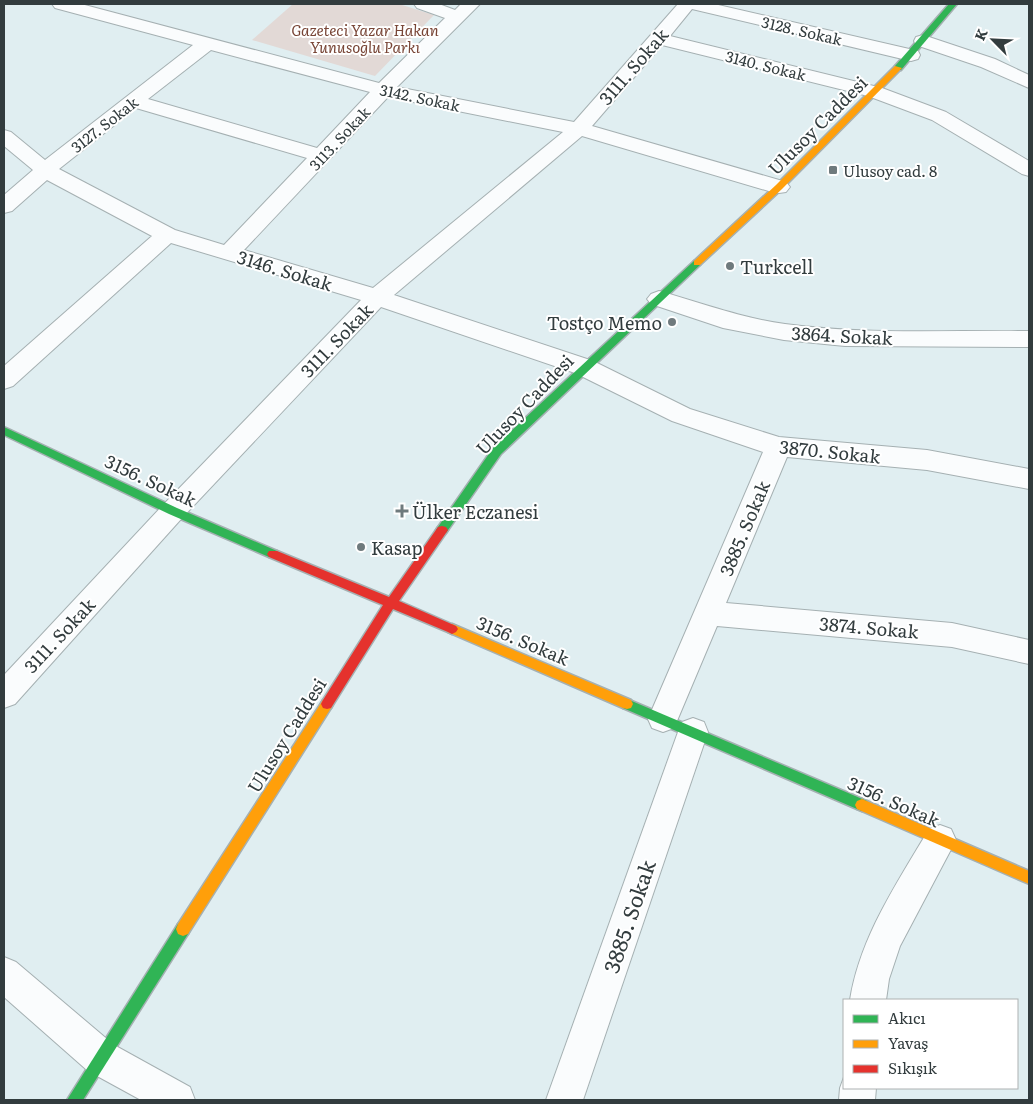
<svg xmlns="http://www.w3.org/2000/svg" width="1033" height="1104" font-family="Literata,serif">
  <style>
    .green { fill: #e2d9d6 }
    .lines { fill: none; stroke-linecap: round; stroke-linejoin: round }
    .street-casing { stroke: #a5b0b2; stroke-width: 2 }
    .fast-casing { stroke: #a5b0b2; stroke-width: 3 }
    .slow-casing { stroke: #a5b0b2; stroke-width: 3 }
    .jam-casing { stroke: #a5b0b2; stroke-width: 3 }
    .street { fill: #fafcfd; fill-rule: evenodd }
    .fast { fill: #30b455; fill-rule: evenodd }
    .slow { fill: #ff9f0a; fill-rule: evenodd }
    .jam { fill: #e5322d; fill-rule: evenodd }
    .poi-dot { fill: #6f7a7d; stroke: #fff; stroke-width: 2 }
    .labels { text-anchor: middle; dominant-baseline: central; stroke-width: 4; stroke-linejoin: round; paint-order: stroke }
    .far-park-label { font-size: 15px; font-style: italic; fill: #784536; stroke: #fff }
    .far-street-label { font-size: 15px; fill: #323c3e; stroke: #fff }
    .far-poi-label { font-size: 15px; fill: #323c3e; stroke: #fff; text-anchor: start }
    .street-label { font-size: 18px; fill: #323c3e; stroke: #fff }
    .poi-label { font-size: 18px; fill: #323c3e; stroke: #fff; text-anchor: start }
    .near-street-label { font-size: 21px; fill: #323c3e; stroke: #fff }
  </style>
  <rect width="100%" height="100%" fill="#e0eef1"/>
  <path class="green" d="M293,4H399L434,15L375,76L252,40Z"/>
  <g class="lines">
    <defs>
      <g id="street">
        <path d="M52,4H81L379,83L445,18L417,8L414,4H439L455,10L461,4H480L397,87L574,122L678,4H714L918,51L920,55L918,59L911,61L692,9L670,36L882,88L946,112L1029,161V176L1022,174L932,120L868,96L662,45L592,126L786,182L790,187L786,192L779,193L772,192L582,136L394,295L593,361L690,409L779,437L927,450L1029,469V489L927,470L787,457L726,603L952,623L1029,640V664L952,647L717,626L674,728L663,732L652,728L648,719L763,452L672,421L575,373L381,307L182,518L15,704L4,708V675L164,504L361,300L171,243L13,386L4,389V366L152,236L47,180L12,211L4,213V195L33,170L4,146V130L11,132L45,160L193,45L55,8ZM211,50L370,92L317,148L148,99ZM388,97L563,132L373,288L244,250ZM136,108L307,158L224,245L175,230L59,169Z"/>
        <path d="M923,35L995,59L1029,75V88L981,67L916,45L914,41L916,37Z"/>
        <path d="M659,291C701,303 741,318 785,324C865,335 948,330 1029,331V347L845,346L784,340L723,328L651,304L647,299L651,294Z"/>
        <path d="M693,718L704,722L708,732L583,1100H546L678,732L682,722Z"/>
        <path d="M940,825L951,829L956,840L900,946L889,979L886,1000H850C860,937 897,883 929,829Z"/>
        <path d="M4,957L16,962L114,1045L190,1087L195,1100H141L88,1071L4,997Z"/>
        <path d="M844,1077V1088H876L875,1100H839L840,1088Z"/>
      </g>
      <g id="fast">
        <path d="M949,4H957L901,70H895V66Z"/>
        <path d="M697,260L700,261V265L501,454L446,533H438L436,530L438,527L493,448L694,261Z"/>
        <path d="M4,427L177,508L277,551L279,554L277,557H269L169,514L4,435Z"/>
        <path d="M627,699L867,801L869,805L867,809L862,811L857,809L623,708L621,704L623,700Z"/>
        <path d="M183,922L188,924L190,929L188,934L83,1100H67L178,924Z"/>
      </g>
      <g id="slow">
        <path d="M895,66L902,68L782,189L700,265H694V261L776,185Z"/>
        <path d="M452,624L631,700L633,704L631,708L627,709L623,708L448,632L446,629L448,626Z"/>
        <path d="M327,699L331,700L333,704L331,708L188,934L183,936L178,934L176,929L178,924L323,700Z"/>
        <path d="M862,799L1029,871V884L857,809L855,805L857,801Z"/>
      </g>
      <path id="jam" d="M442,526L446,527L448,530L446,533L399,601L456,626L458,629L456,632L452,634L448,632L393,609L331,708L327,709L323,708L321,704L323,700L383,605L269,557L267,554L269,551H277L389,597L438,527Z"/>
    </defs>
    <use href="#street" class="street-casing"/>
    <use href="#fast" class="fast-casing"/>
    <use href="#slow" class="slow-casing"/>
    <use href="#jam" class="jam-casing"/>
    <use href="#street" class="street"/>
    <use href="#fast" class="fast"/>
    <use href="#slow" class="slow"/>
    <use href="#jam" class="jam"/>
  </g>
  <g class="poi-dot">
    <rect x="828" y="165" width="10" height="10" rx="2.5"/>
    <circle cx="730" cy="266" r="5"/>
    <circle cx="672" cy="322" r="5"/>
    <path d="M399.5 503.5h5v5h5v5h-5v5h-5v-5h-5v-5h5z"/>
    <circle cx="361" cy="547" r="5"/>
  </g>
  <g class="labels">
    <g class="far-park-label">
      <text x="365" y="29">Gazeteci Yazar Hakan<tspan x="365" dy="17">Yunusoğlu Parkı</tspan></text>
    </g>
    <g class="far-street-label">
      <text transform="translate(802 30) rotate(13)">3128. Sokak</text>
      <text transform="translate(766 65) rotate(14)">3140. Sokak</text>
      <text transform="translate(420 97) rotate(12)">3142. Sokak</text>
      <text transform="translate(104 124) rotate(-38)">3127. Sokak</text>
      <text transform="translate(339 138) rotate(-47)">3113. Sokak</text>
    </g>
    <g class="far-poi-label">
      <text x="843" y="170">Ulusoy cad. 8</text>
    </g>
    <g class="street-label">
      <text transform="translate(633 66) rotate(-49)">3111. Sokak</text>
      <text transform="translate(817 125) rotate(-45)">Ulusoy Caddesi</text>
      <text transform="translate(285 270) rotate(17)">3146. Sokak</text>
      <text transform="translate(842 335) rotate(3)">3864. Sokak</text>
      <text transform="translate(336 340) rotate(-46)">3111. Sokak</text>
      <text transform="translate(524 404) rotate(-46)">Ulusoy Caddesi</text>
      <text transform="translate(830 451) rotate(6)">3870. Sokak</text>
      <text transform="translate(151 480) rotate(25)">3156. Sokak</text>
      <text transform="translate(744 528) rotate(-67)">3885. Sokak</text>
      <text transform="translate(869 627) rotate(5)">3874. Sokak</text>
      <text transform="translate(59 635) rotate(-47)">3111. Sokak</text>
      <text transform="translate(523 640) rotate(23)">3156. Sokak</text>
      <text transform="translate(286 735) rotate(-58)">Ulusoy Caddesi</text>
      <text transform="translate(894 801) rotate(24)">3156. Sokak</text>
    </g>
    <g class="poi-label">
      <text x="740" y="266">Turkcell</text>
      <text x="662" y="322" text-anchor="end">Tostço Memo</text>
      <text x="412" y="511">Ülker Eczanesi</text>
      <text x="371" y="547">Kasap</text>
    </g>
    <g class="near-street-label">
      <text transform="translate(628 916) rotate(-71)">3885. Sokak</text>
    </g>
  </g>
  <rect width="1033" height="1104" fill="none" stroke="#323c3e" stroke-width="10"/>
  <rect x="843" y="999" width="175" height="90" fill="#ffffff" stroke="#adb1b2"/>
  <rect x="853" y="1015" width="25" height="8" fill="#30b455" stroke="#adb1b2"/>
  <text x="888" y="1024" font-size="15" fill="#323c3e">Akıcı</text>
  <rect x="853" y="1040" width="25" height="8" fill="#ff9f0a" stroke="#adb1b2"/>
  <text x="888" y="1049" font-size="15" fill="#323c3e">Yavaş</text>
  <rect x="853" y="1065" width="25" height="8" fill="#e5322d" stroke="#adb1b2"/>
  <text x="888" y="1074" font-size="15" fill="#323c3e">Sıkışık</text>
  <g transform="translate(993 40) rotate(294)" stroke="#ffffff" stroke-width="4" paint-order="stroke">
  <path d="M0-4L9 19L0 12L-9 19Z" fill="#323c3e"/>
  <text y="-8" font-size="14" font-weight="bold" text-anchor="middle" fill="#323c3e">K</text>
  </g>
</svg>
